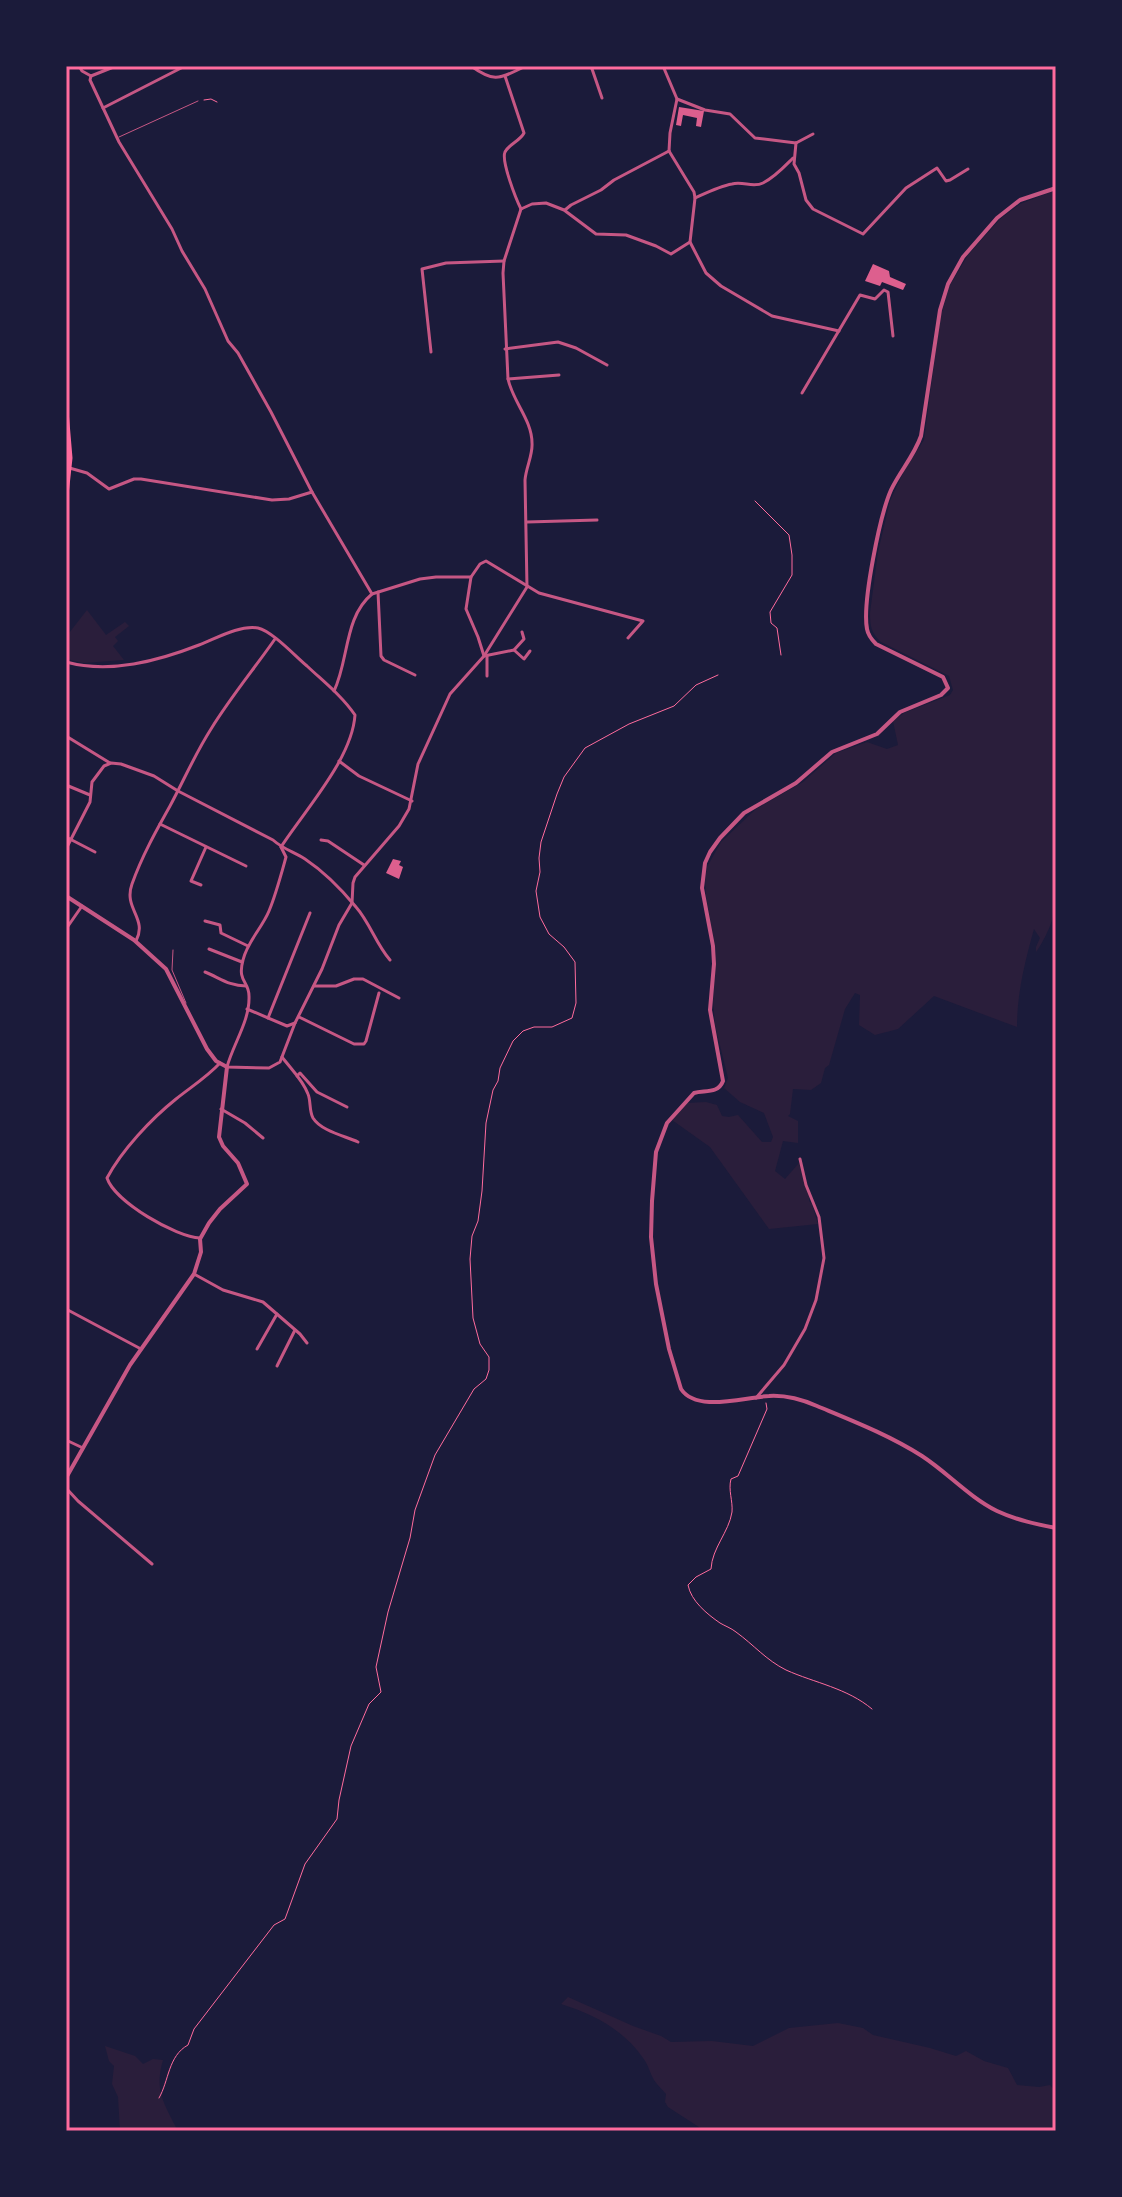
<svg xmlns="http://www.w3.org/2000/svg" width="1122" height="2197" font-family="'Open Sans',sans-serif">
  <style>
    .green { fill: #2a1e3b }
    .building { fill: #dd5f8e }
    .lines { fill: none; stroke-linecap: round; stroke-linejoin: round }
    .path { stroke: #ff6b9d; stroke-width: 1 }
    .service { stroke: #c65784; stroke-width: 1 }
    .minor { stroke: #c65784; stroke-width: 3 }
    .tertiary { stroke: #c65784; stroke-width: 4 }
    .trunk { stroke: #ff6b9d; stroke-width: 5 }
    .neatline { fill: none; stroke: #ff6b9d; stroke-width: 3 }
  </style>
  <rect width="100%" height="100%" fill="#1b1b3a"/>
  <g class="green">
    <path d="M1056,190V900C1052,908 1054,913 1052,920C1050,928 1041,946 1036,952V947L1040,938L1034,929C1025,961 1017,993 1017,1027L934,996L898,1029L875,1035L859,1025L860,995L855,993L845,1009L829,1065L825,1068L821,1083L811,1090L793,1089L790,1114L788,1116L798,1121V1143L783,1141L775,1171L785,1179L799,1163L809,1195V1201L812,1204L818,1224L769,1229L710,1147L672,1120L686,1103L706,1102L717,1105L722,1116L729,1117L738,1115L762,1142H771L773,1137L764,1113L740,1102L724,1088L728,1078L715,1025L713,1001L716,952L706,896L705,880L707,867L721,842L756,809L803,782L836,753L867,742L887,749L898,745L893,721L904,713L950,695L953,690L949,676L881,642C871,633 870,626 870,613L878,552L890,501L904,471L924,440L940,319L949,287L968,255L1000,219L1020,204Z"/>
    <path d="M87,610L106,635L125,622L129,626L115,637L118,641L113,646L124,660L84,663L66,659V637Z"/>
    <path d="M568,1997L633,2026L661,2036L671,2042L712,2041L753,2046L789,2028L838,2023L863,2028L873,2035L930,2048L956,2056L966,2051L984,2061L1008,2068L1017,2085L1039,2087L1050,2085L1056,2092V2131H705L668,2107L665,2102L666,2094C662,2089 657,2085 654,2080C650,2073 648,2064 643,2058C623,2029 593,2014 561,2004Z"/>
    <path d="M105,2046L135,2056L143,2064L153,2059L163,2060C154,2090 164,2104 178,2131H120L118,2097L112,2084L114,2066L109,2061Z"/>
  </g>
  <g class="building">
    <path d="M679,107L704,111L701,127L696,126L697,118L683,115L681,126L676,125Z"/>
    <path d="M873,264L889,271L890,277L906,284L903,290L882,282L880,286L865,281Z"/>
    <path d="M393,859L401,861L399,865L403,867L399,879L386,873Z"/>
  </g>
  <g class="lines">
    <g class="path">
      <path d="M204,100L211,99L217,102"/>
      <path d="M755,501L789,535L792,555V575L770,612L771,623L777,628L781,655"/>
      <path d="M766,1403L767,1409L738,1476L731,1479C728,1490 733,1501 732,1512C729,1532 712,1548 711,1569L696,1577L688,1585C691,1601 707,1614 720,1623C725,1626 731,1628 736,1632C754,1645 766,1660 786,1670C815,1683 847,1688 872,1709"/>
      <path d="M159,2098C169,2081 168,2056 188,2045L194,2029L274,1925L285,1919L305,1864L337,1819L339,1800L351,1746L369,1704L381,1692L376,1667L388,1612L410,1538L415,1510L435,1455L474,1389L486,1379L489,1370V1357L480,1344L473,1318L470,1259L472,1236L478,1221L482,1191L486,1123L493,1090L498,1081L500,1068L513,1041L523,1031L534,1027H552L572,1018L576,1003L575,962L564,947L549,934L540,917L536,891L540,872L539,858L541,842L557,794L564,777L585,748L629,724L674,706L696,685L718,675"/>
    </g>
    <g class="service">
      <path d="M119,137L198,101"/>
      <path d="M173,950L172,970L186,1003"/>
    </g>
    <g class="minor">
      <path d="M79,66L82,71L91,76"/>
      <path d="M471,66C496,84 500,78 526,66"/>
      <path d="M591,66L602,98"/>
      <path d="M663,66L677,99L670,133L669,151"/>
      <path d="M91,76L90,80L119,142L172,229L182,251L205,289L228,341L238,353L271,412L312,492"/>
      <path d="M91,76L116,66"/>
      <path d="M505,76L524,133C520,141 509,144 505,152C501,161 516,199 521,209"/>
      <path d="M677,99L705,110L730,114L755,138L796,143"/>
      <path d="M103,108L185,66"/>
      <path d="M796,143L794,164L799,173L806,200L813,209L863,234L906,188L937,168L946,181L950,180L968,169"/>
      <path d="M796,143L813,134"/>
      <path d="M669,151L694,192L695,198L690,242L706,273L721,286L772,316L839,331"/>
      <path d="M695,198C706,193 720,186 732,184C743,181 753,188 763,183C775,177 784,167 793,158"/>
      <path d="M521,209L532,204L546,203L564,210L596,234L626,235L656,246L671,254L690,242"/>
      <path d="M565,210L571,205L601,190L614,180L669,151"/>
      <path d="M505,349L558,342L576,348L607,365"/>
      <path d="M431,352L422,269L446,263L504,261"/>
      <path d="M508,379L559,375"/>
      <path d="M802,393L860,295L875,299L884,290L888,292L893,336"/>
      <path d="M66,467L87,473L109,489L134,479H141L272,500L289,499L312,492L372,594"/>
      <path d="M527,522L597,520"/>
      <path d="M378,592L381,656L384,660L415,675"/>
      <path d="M522,632L524,639L514,650L484,656L478,637L466,609L471,577L480,564L486,561L539,593L643,621L628,638"/>
      <path d="M514,650L524,659L530,651"/>
      <path d="M487,656V676"/>
      <path d="M66,662C110,674 158,661 199,645C217,638 239,625 258,628C272,631 296,657 307,666C324,682 342,696 355,715C352,759 305,810 281,847"/>
      <path d="M334,691C349,660 344,617 372,594L420,579L436,577H471"/>
      <path d="M66,736L110,763"/>
      <path d="M339,761L359,776L412,801"/>
      <path d="M66,785L90,795"/>
      <path d="M160,824L246,866"/>
      <path d="M66,837L95,852"/>
      <path d="M321,840L328,841L364,865"/>
      <path d="M281,847L286,857C281,875 276,894 269,911C262,928 247,942 243,960C237,982 249,981 249,996C250,1021 233,1044 227,1067L269,1068L280,1062L295,1023L322,969L339,925L352,903L353,883L355,877L399,826L409,809L418,764L450,694L484,656L527,587L525,480C526,467 533,455 532,443C532,420 513,402 508,379L503,273L504,261L521,209"/>
      <path d="M66,849L90,802L92,782L104,766L111,763L121,764L154,776L178,791L273,840C283,849 294,852 305,859C323,871 342,890 356,907C370,923 376,944 390,960"/>
      <path d="M201,885L191,881L206,847"/>
      <path d="M205,921L220,925L221,933L248,946"/>
      <path d="M66,929L82,906"/>
      <path d="M136,941C148,918 123,909 132,884C142,856 156,831 170,806C184,780 195,754 211,729C230,698 254,669 275,639"/>
      <path d="M209,949L242,962"/>
      <path d="M205,972C220,978 229,986 246,986"/>
      <path d="M314,986H336L354,979H363L399,998"/>
      <path d="M247,1009L287,1026L295,1023"/>
      <path d="M299,1017L354,1044H364L366,1041L379,993"/>
      <path d="M268,1018L310,913"/>
      <path d="M282,1057C291,1069 303,1080 308,1094C311,1101 309,1111 313,1118C321,1131 345,1136 358,1142"/>
      <path d="M297,1076L300,1073L317,1092L347,1107"/>
      <path d="M221,1109L245,1123L263,1138"/>
      <path d="M200,1238C176,1237 115,1202 107,1178C122,1150 151,1119 176,1099C191,1087 207,1077 220,1063"/>
      <path d="M194,1274L223,1290L263,1302L300,1334L307,1343"/>
      <path d="M66,1309L141,1349"/>
      <path d="M257,1349L277,1314"/>
      <path d="M277,1366L295,1330"/>
      <path d="M756,1398L784,1365L805,1329L816,1300L824,1258L819,1217L806,1185L800,1159"/>
      <path d="M66,1440L83,1448"/>
      <path d="M66,1488L78,1501L152,1564"/>
    </g>
    <g class="tertiary">
      <path d="M1056,188L1020,200L997,218L963,257L948,284L940,310L921,436C914,456 900,471 891,490C880,515 862,603 867,629C868,635 872,640 876,644L943,677L948,688L941,695L900,712L877,734L832,752L796,783L744,813L720,838L710,852L705,863L702,888L713,946L714,964L710,1010L723,1081C718,1094 705,1090 694,1093L667,1123L656,1152L652,1201L651,1237L656,1284L669,1349L681,1389C697,1413 744,1397 769,1396C785,1395 803,1400 817,1406C853,1421 889,1435 922,1456C948,1473 969,1497 997,1511C1016,1520 1036,1524 1056,1528"/>
      <path d="M66,896L134,940L166,969L207,1049L216,1061L227,1067L219,1137L223,1146L238,1163L247,1184L220,1209L209,1223L200,1239L201,1252L194,1274L130,1365L66,1478"/>
    </g>
    <path class="trunk" d="M66,411L70,458L66,495"/>
  </g>
  <rect width="1122" height="2197" fill="none" stroke="#1b1b3a" stroke-width="136"/>
  <rect x="68" y="68" width="986" height="2061" class="neatline"/>
</svg>
